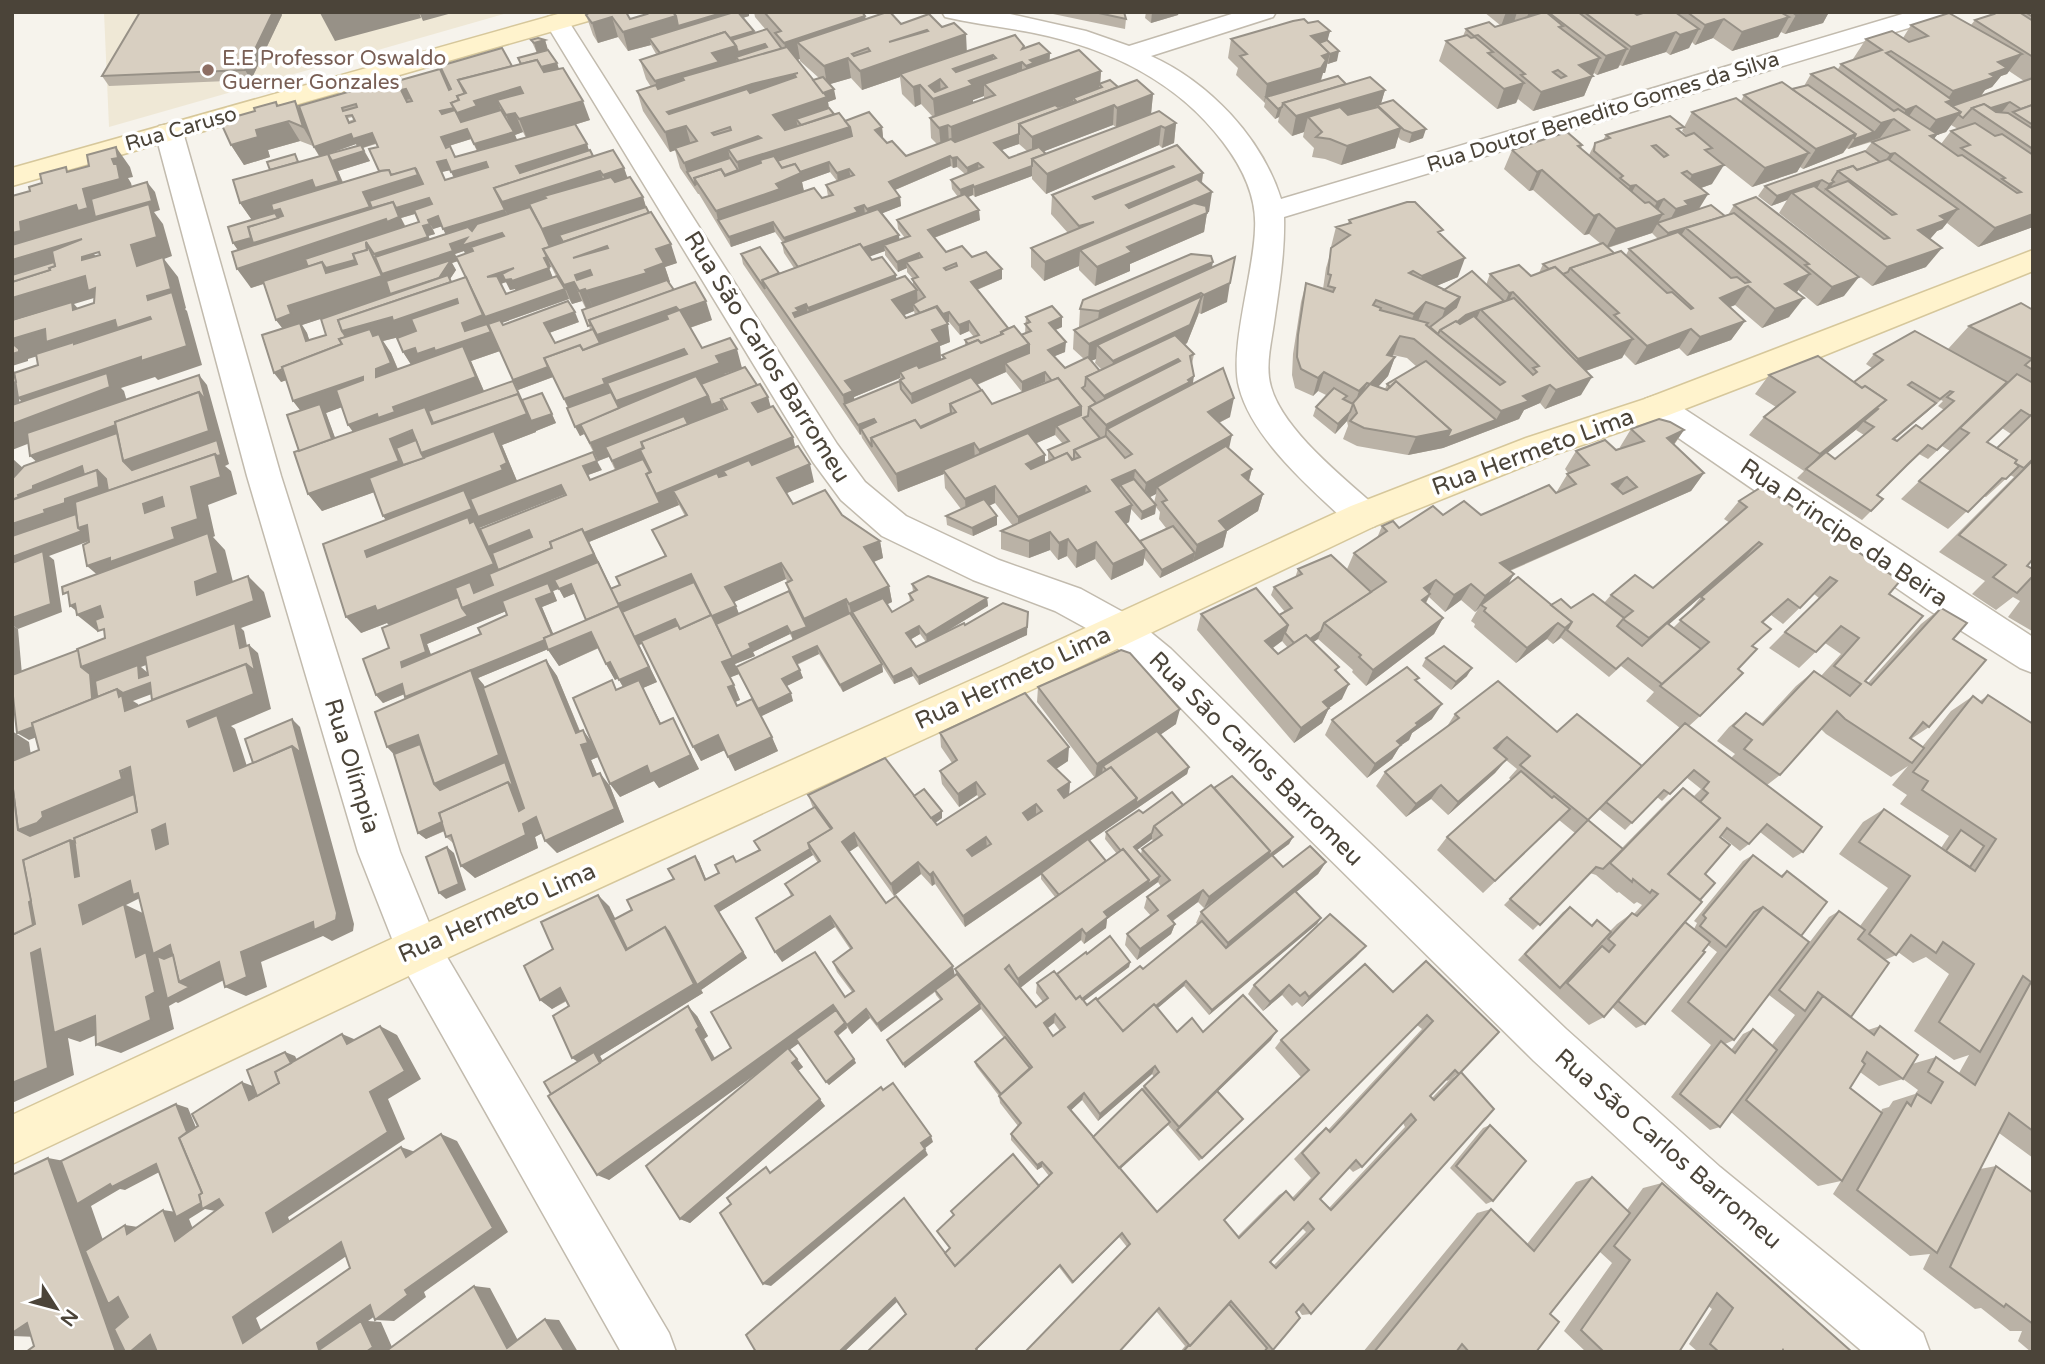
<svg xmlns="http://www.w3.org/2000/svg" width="2045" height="1364" font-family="'Varela Round',sans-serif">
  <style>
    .education { fill: #efe8d6 }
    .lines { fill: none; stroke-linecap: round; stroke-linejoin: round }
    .street-casing { stroke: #c2bbae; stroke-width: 3 }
    .secondary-casing { stroke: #d6c79b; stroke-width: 3 }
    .street { fill: #fff; fill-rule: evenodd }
    .secondary { fill: #fff3cd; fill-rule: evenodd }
    .wall { fill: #bab2a6; fill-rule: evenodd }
    .shaded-wall { fill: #979187; fill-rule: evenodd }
    .building { fill: #d8cfc1; stroke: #979187; stroke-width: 2; fill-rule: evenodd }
    .education-dot { fill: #8d6e63; stroke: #fff; stroke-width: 2.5 }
    .labels { text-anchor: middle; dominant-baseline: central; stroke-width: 7; stroke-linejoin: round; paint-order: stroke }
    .far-education-label { font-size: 21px; fill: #785e54; stroke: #fff; text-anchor: start }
    .far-street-label { font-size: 21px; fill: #4b4439; stroke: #fff }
    .street-label { font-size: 24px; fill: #4b4439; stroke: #fff }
  </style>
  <rect width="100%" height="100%" fill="#f6f3ec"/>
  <path class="education" d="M104,12H511L109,127Z"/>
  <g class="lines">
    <defs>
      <g id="street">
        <path d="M942,12H1001L1086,31L1129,46L1238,12H1276L1273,17L1151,56C1209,82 1262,138 1281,199L1909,12H1948L1945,17L1284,217C1285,253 1279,288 1274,323C1271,344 1265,367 1271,387C1283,430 1343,477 1375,506L1381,516L1375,526L1363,530L1351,526C1312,490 1252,439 1239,387C1229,349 1254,272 1255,229C1257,196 1242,167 1223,142C1177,81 1108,48 1034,33C1005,27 974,24 945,17Z"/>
        <path d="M557,15L566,17L569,22L837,444L865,482L906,516L999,560L1081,589L1132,617L1171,649L1310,786L1566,1029L1720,1167L1923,1333L1930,1352H1863L1686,1201L1534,1061L1282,812L1145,671L1106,639L1055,611L973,580L882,536L841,500L813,462L545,22L548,17Z"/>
        <path d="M169,124L179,126L183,132L281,476L400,852L434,935L669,1333L676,1352H621L402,964L358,852L247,476L155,132L159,126Z"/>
        <path d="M1657,395L1669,399L2033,637V673L2020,668L1927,609L1645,415L1641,407L1645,399Z"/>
      </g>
      <g id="secondary">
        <path d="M565,12H605L602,17L12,186V168Z"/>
        <path d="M2033,250V271L1820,357L1669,415L1550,456L1375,526L1031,690L434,964L12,1164V1115L402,934L1003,666L1351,506L1526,438L1645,399Z"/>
      </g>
    </defs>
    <use href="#street" class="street-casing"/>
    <use href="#secondary" class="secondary-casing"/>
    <use href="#street" class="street"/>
    <use href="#secondary" class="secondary"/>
  </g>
  <g class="wall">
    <path d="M645,12L749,16L743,18L754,31V33L766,30L755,17L754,12H862L865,16L866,19L901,24L929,14L967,51L1024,46V48L1049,61L1101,71L1100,84L1153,94L1151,114L1116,127L1113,125L1044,151L1046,154L1159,111L1176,123L1174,143L1162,148L1159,145L1046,194L1032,179V176L975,197L973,195L968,197L980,220L934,238L946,252L972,257L1002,279L977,290L1008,328L1021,335L1025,333L1026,317H1062V327L1055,330L1065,352L1054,356L1065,368L1084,359L1073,349L1074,330L1079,327L1080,309L1212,268L1227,302L1201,314L1199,313L1187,343L1185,345L1194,354L1192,364L1193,384L1230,417L1219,423L1229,448L1252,469L1249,481L1263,494L1258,511L1227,531L1223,547L1160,578L1144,558L1143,565L1111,580L1095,559L1076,568L1067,556L1058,560L1050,550L1029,558L1001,549V531L1013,526L995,503L989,506L997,525L973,536L947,525L946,516L961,509L945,488L944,474L898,492L862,438L861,434L860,435L743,264L741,254L779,273L794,268L784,253L782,243H783L775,232L731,247L699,194H698L680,168L675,150L670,152L643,111L637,91L651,87L646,79L640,60L656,54L651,45L628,51L618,37L598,43L593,35L586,15L630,19L645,15ZM927,30L928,31L899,39ZM800,59V61L819,78L813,80L797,60ZM900,77L902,94L915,107L921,104L933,117L930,118L931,138L937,144L906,156L887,143L882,137H883L882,127L845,121L834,114L829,108L828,102L836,99L830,84L851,78L862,90ZM984,96V99L973,103V100ZM1019,144L1027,151L1009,158L1001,150ZM951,166L953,168L957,167L965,174L951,180L952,189L958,197L897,220L898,229L905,238L899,240V235L882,213L901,206L900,197L895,190ZM830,172L837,181L826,185L828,196L822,198L804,191L802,182ZM885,251V255L898,272L907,268V272L913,279V286L897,279L872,260L869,256ZM914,311L915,315L906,318L904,315ZM947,322H949L960,335L969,331L974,337L965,340V346L942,355L943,359H941L940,346L950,342ZM1096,359L1095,363L1102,370L1100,371L1091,361ZM1006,372L1022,392L1045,382L1046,383L992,404L977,385ZM900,378V381L854,400V397ZM1055,435L1063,444L1048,450V459L1049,461L1045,463L1036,443ZM1156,494L1154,503L1149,497ZM1156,507L1160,512L1159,519L1166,528L1140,541L1126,524L1129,522L1131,509L1141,520L1155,514Z"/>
    <path d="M1053,12H1124L1126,19L1125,29L1053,14Z"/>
    <path d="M1146,12H1179L1178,15L1151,23L1145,18Z"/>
    <path d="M1484,12H1578L1579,13L1580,12H1829L1823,23L1785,34L1781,32L1778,37L1732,51L1713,38L1695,45L1692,42L1689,48L1670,55L1666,52L1622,66L1620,65L1618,68L1597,75L1594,73L1584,96L1533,111L1518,99L1516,103L1497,109L1439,61L1446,41L1463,36L1466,29L1495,27L1500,25Z"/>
    <path d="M1991,12H2033V227L1978,247L1947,223L1942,229L1937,231L1930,239L1926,267L1872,286L1779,213L1787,200L1771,206L1758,196L1765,186L1865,151L1872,142L1881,139L1848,149L1847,148L1843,153L1803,169L1800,167L1797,172L1752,187L1709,153L1712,184L1701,188L1708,194L1699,209L1725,216L1728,215L1734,205L1756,197L1844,296L1817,306L1798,290L1789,317L1762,328L1735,305L1729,307L1745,321L1731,340L1687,356L1679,348L1635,365L1624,354L1622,358L1586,371L1581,395L1545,409L1540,403L1524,410L1519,419L1443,448L1408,455L1357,446L1343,439L1348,426L1347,421L1335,434L1313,416L1316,407L1326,395L1318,391L1313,396L1295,388L1292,375L1293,354L1301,302L1306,283L1323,289L1326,268L1332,248L1331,247L1336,227L1348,224L1349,220L1441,235L1458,277L1436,286L1444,290L1486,285L1490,274L1531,276L1539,273L1543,264L1601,244L1589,234L1584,235L1533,190L1529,191L1504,169L1512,150L1582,145L1581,149L1589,155L1595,143L1603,140L1606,135L1681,132L1686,136H1687L1682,131L1692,112L1741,101L1744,95L1792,89L1804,86L1811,74L1838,69L1841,64L1854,60L1853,59L1866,39L1903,38L1911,25H1971L1975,20L1989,16ZM2009,71L2024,81L1981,96L1985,90L1992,87L2001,76L2007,74ZM1951,125L1958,129L1951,131L1941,144L1933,139L1937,135L1946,132ZM1657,223L1652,233L1658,239L1629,249L1626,255L1614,253L1608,248L1652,233ZM1393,355L1407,358L1417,367L1387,384L1385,389L1378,387L1388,376L1395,357L1392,356Z"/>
    <path d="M282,15L251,80L109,86L102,76Z"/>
    <path d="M1308,23L1330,31L1327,40L1337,61L1327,64L1325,73H1323L1321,81L1385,90L1381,103L1423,138L1409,143L1401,140L1398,137L1395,148L1341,165L1325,159L1312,157L1314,148L1303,137L1304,132L1292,136L1278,122L1279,117L1275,119L1264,107L1265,103L1236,75L1238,68L1228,58L1231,39Z"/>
    <path d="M531,40H545L548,50L557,63L559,69L590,120L574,125L587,144L589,151L593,156L624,168L627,178L643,197L646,207L677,263L665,267L670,282H669L674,290L712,320L690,328L702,348L742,368L724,374V375L757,385L768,397L770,407L793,437L795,447L814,482L787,493L793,504L842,515L880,541L883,558L874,562L889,586L892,602L887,604L892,612L910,602L909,594L913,592L912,584L987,598L988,606L944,633L965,625L1027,635L919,685L913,676L894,684L882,665L883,672L843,692L819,654L797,665L803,678L786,686L793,701L761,716L778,751L735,771L725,750L701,761L642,644L639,645L657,682L643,688L661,724L673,718L699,769L659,788L654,781L620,797L618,689L623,687L618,678L615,680L606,664L599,648L559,666L548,649L478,678L484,687L546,660L557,676L580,731L583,730L593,744L598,757L591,760L597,774L610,786L624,822L557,853L542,833L535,837L538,848L475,878L453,843L446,837L445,831L426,839L418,833L406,698L405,694L383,703L376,695L389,648V625L387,623L361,633L386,520L383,516L374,492L322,511L308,494L299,451L300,410L293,401L286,380L281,382L283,329L276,320L264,284L251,288L238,250L233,243L252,220L240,203L300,162L319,156L313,146L300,141L268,150L270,157L244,165L231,145L255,111L276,102L278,105L295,101L300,110L401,80L449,90L520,64L518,58L537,53ZM353,117L354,119L349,121L348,118ZM523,132L526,138L517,140L515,135ZM471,139L477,151L455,157L446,147ZM356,144L357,146L328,154ZM376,144L378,147L379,171L343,182L338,171L370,161L363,148ZM450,170L454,177L445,180L442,172ZM415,214L419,222L406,227L401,218ZM442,226L446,234L430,239L428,236L435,234L433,229ZM464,251L466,254L457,257L455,254ZM458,261L466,277L452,282L450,279L456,270L452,263ZM551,267L552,268L556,276L553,278L549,268ZM506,282L510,290L515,289L516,290L506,294L501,284ZM569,299L572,304L582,301L586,309L590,330L555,343L549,333L579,322L503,325L502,323ZM353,308L326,335L309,340L307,333L302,325ZM403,336V352L411,364L398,369L391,353L383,341ZM500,351L518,390L553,377L568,408L580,436L584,434L598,461L609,457L615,470L590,480L588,475L602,470L517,481L502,445L536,432V431L556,423L542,393L522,400L513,381L484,391L471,361ZM342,407L348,425L354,432L335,438L326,413ZM565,494L566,495L480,529L479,528ZM679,505L685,516L652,530L665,556L620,585L612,589L589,542ZM786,579L787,582L786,583L789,591L739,614L734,602ZM559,589L564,598L575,593L587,620L553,634L542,607L557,601L553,591ZM506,611L507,615L481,634L431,655L427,644ZM790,634L793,640L736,667L735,664L755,656L753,652ZM920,634L926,642L916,647L911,639ZM739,674L752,699L737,706L735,702L740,700L730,677Z"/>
    <path d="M1203,173L1202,183L1209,212H1207L1204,232L1130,264V271L1095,286L1079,270V266L1044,281L1031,267V248L1068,233L1051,214L1052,195Z"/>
    <path d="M2033,310V559L2027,566L2031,568L2033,565V630L2032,631L2008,617L2020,601L2013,597L1996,610L1972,594L1985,581L1939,552L2014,477L2010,475L1986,497L1983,496L1948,529L1901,499L1950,451L1942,446L1928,459L1919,454L1877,495L1883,499L1862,520L1797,478L1804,471L1749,435L1764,417L1776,407L1755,394L1769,375L1854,382L1872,368L1866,364L1874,354L1948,349L1969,326ZM1941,400L1943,401L1938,406L1944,410L1922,429L1897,441L1894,440ZM2020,425L1997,448L1987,442L2002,428L2011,434ZM1858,428L1856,430L1864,435L1835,459L1827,453Z"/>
    <path d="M1631,429L1684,430L1674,445L1704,473L1691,491L1510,571L1514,574L1508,584L1551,605L1571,608L1604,603L1611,595L1653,588L1730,523L1724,519L1739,501L1889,594L1865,681L1868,683L1921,624L1941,608L1953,639L1929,727L1911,739L1922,747L1951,711L1973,696L1980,701L1988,695L2033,724V1158L1999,1133L1980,1169L1996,1166L2033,1193V1352H2031L2018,1341L2022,1331H2010L1981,1308L1975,1309L1923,1269L1930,1254L1910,1256L1833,1194L1841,1181L1818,1186L1731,1112L1720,1127L1710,1130L1671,1097L1711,1045L1671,1011L1717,952L1708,945L1645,1024L1636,1028L1612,1007L1604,1017L1589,1025L1518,960L1563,912L1570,907L1591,925L1597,920L1610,931L1617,924L1632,913L1634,914L1642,905L1637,902L1634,904L1619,892L1617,893L1596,875L1590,873L1533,930L1504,905L1588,820L1622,848L1667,802L1683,788L1699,801V800L1694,796L1701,789L1686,777L1662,801L1657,797L1625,830L1599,809L1575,833L1559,820L1483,893L1437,850L1447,837L1511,780L1509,778L1517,769L1506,760L1495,773L1448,815L1431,799L1406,817L1376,786L1385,772L1446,728L1455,714L1557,732L1642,766L1680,728L1646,701L1654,692L1621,666L1609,677L1561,638L1553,644L1547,639L1516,663L1474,627L1475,624L1471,621L1478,609L1475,612L1461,600L1445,612L1429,597L1426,603L1443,618L1434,634L1366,686L1352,672L1353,670L1318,639L1313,642L1337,671L1342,699L1329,708L1322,723L1294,743L1197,630L1201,614L1279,615L1285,612L1271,595L1274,587L1295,578L1298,569H1347L1354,553L1377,538L1382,526L1399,528L1443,515H1481L1556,493L1568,473L1565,469L1576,451L1616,450L1621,449L1620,447ZM1744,559L1701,597L1687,614L1673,628L1669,624ZM1814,594L1819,598L1769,648L1799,668L1825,643L1841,654L1821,676L1814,671L1796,686L1761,724L1746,713L1729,727L1717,741L1735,754L1731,758L1689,726L1700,716L1738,669L1753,646L1763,623L1771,615L1783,624ZM1282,641L1288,648L1278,654L1273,648ZM1821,729L1826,734L1891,777L1908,766L1892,785L1907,795L1900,804L1949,836L1941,848L1884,809L1863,822L1839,854L1888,888L1860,926L1839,911L1829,917L1769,995L1795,1015L1772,1045L1753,1029L1743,1034L1731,1050L1725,1044L1734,1040L1801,936L1787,871L1780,876L1753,855L1743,861L1694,921L1697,923L1694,929L1685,922L1700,900L1705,874L1721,836L1740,851L1749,844L1760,832L1793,858L1803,852L1767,785L1780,775ZM1898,952L1913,963L1926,957L1949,974L1914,1031L1954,1060L1969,1055L1959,1073L1936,1057L1912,1064L1880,1026L1868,1030L1850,1017L1885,960L1896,955ZM1860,1072L1879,1086L1903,1079L1905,1076L1903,1079L1918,1090L1915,1094L1893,1101L1889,1107L1882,1109L1881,1112L1850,1088Z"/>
    <path d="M1426,658L1467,676L1451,690L1422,666Z"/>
    <path d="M1417,681L1432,719L1412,733L1409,740L1400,746L1392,759L1367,778L1325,735L1332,720Z"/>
    <path d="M1038,687L1176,724L1160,735L1189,767L1187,774L1089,841L1106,861L1117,854L1105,839L1106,832L1143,813L1183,805L1214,788L1293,837L1289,844L1273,856L1283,867L1326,862L1318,874L1296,892L1321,918L1317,924L1209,1015L1184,986L1157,1008L1177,1032H1203L1271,1040L1218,1091L1243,1119L1199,1161L1168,1125L1120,1169L1157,1212L1301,1077L1275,1048L1281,1040L1393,992L1426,961L1459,1074L1447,1081L1446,1080L1430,1096L1432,1098L1449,1080L1461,1072L1311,1314L1302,1315L1298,1309L1273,1350H1266L1264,1352H1180L1185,1346L1156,1311L1127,1247L1119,1237L1072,1284L1059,1267L977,1349L906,1314L897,1301L844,1352H756L945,1253L1039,1186L1049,1176L1042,1167L1037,1170L1011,1140V1134L1018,1126L1000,1103L999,1096L976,1066L975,1062L1004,1038L981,1009L905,1068L887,1040L940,1000L936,995L935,992L881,1032L870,1018L852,1034L847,1027V1028L838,1036L856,1063L829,1085L799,1043L789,1050L803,1067L798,1071L825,1106L690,1223L680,1219L767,1066L609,1180L551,1094L578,1062L569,1006L567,1001L552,1009L540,1000L553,949L609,906L615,919L632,910L674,879L695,856L699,862L706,879L719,873L736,862L759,850L754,841L813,808L808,795L914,796L942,811V818L935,823L937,825L979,798L977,795L959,807L942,784L940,771L952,763L941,747L940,733L1068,761L1056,769L1070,782L1069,795L1095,778L1037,702ZM1152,839L1153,841L1142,849L1141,854L1137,850ZM858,846L894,896L921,874L932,886L935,884L965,927L1041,875V879L1055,897L955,969L956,975L955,976L886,903L849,852ZM813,855L818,863L785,884L791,896L782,962L835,927L850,949L833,962L837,972L852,992L845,997L715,1058L704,1039L708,1036L697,1016L603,1061L600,1056L703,993L700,988L701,990L747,958L719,912ZM1158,882L1161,887L1147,897L1144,908L1151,916L1127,934L1125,945L1137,960L1171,934L1175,924L1173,921L1198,902L1204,908L1231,888L1201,912L1196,923L1198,925L1143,969L1097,1000L1087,1005L1084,1001L1129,967L1130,962L1087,954L1057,974L1037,983L1036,993L1043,1002L1036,1007L1020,988L1081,940L1084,944L1106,928L1107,919ZM1054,1023L1060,1031L1053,1036L1047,1028ZM1417,1025L1422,1029L1328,1130L1326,1128L1318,1134L1294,1159L1311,1178L1292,1198L1286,1191L1279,1195L1238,1236L1224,1220ZM1152,1074L1154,1077L1144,1086L1142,1089L1093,1137L1071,1110L1082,1100L1098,1121ZM1403,1123L1405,1127L1329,1208L1320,1199L1349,1168L1353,1172L1362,1167ZM1302,1228L1306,1232L1273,1266L1270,1262Z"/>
    <path d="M1357,956L1302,1007L1297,1002L1292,1006L1282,995L1263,1011L1248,994L1254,985Z"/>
    <path d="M1490,1125L1493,1201L1486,1204L1450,1168L1483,1128Z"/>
    <path d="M1592,1177L1627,1210L1643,1188L1662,1183L1852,1352H1698L1689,1344L1712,1309L1708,1306L1679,1352H1586L1564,1331L1612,1263L1600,1252L1550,1314L1536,1352H1363L1477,1213L1491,1209L1527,1244L1576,1182Z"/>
  </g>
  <g class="shaded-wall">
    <path d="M273,12H281L282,15L251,80L245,70Z"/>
    <path d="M324,12H419L421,18L335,41L320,13Z"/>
    <path d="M419,12H451L452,13L423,21Z"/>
    <path d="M725,12H749V16L681,36L678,26Z"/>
    <path d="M1152,12H1179L1178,15L1151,23Z"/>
    <path d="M1506,12H1517L1514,22L1501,26Z"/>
    <path d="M1529,12H1544L1522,29Z"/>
    <path d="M1805,12H1829L1823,23L1785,34L1796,15Z"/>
    <path d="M676,16L681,36L649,38L651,45L628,51L623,32Z"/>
    <path d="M865,16L868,35L797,42L800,59L789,63L784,43Z"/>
    <path d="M612,17L618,37L598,43L592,23Z"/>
    <path d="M1789,17L1778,37L1732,51L1742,32Z"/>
    <path d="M1724,19L1713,38L1695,45L1705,25Z"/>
    <path d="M1699,29L1689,48L1670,55L1680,35Z"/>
    <path d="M754,31L756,41L765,44L767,54L736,57L738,66L684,80L682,77L686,93L661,101L655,81L697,48Z"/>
    <path d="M1330,31L1325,50L1311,36Z"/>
    <path d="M1676,32L1666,52L1622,66L1631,47Z"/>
    <path d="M966,34L967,54L900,74V77L862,90L860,71Z"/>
    <path d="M545,40L548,50L537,53L534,43Z"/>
    <path d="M1627,49L1618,68L1597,75L1606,56Z"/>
    <path d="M1339,51L1337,61L1328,64L1330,54Z"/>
    <path d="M1050,53L1049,73L1026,85V66L1030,60Z"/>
    <path d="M1330,53L1325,73H1323L1321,79L1317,88L1266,97L1264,103L1267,84L1322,56Z"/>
    <path d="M2022,54L2007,74L2001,76L1992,87L1985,90L1980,97L1934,119L1953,91L1998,62Z"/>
    <path d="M993,55V73L1022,62V82L984,84V96L973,100V105L935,119L933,99L929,86L940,79L941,96L954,89L953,69Z"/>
    <path d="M848,58L851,78L827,85L824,66Z"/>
    <path d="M1600,58L1584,96L1533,111L1541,92L1571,83L1579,65Z"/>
    <path d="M557,63L560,73L526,72Z"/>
    <path d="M1101,71L1100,86L1099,84V91L1073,98V101L952,147L951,127Z"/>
    <path d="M798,73L796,77L794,74L797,94L686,127L691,145L670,152L665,132L667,112L752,84Z"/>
    <path d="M1524,83L1516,103L1497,109L1504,89Z"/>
    <path d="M920,85L921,104L915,107L913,87Z"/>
    <path d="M520,87L528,107L497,100L503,115L468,131L471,139L445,147L441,137L465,130L454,107Z"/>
    <path d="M406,89L411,99L406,100L401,90Z"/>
    <path d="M834,89L836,99L828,102L830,117L796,119L798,127L777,134L773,115L819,94Z"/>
    <path d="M1385,90L1380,107L1377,105L1375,111L1318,128L1308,117L1304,132L1292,136L1296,116Z"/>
    <path d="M1153,94L1151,114L1116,127L1117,108Z"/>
    <path d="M295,101L306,120L314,146L303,127Z"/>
    <path d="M583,101L590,120L527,139L519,119Z"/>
    <path d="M276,102L300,141L268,150L270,157L244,165L231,145L256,130Z"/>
    <path d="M2010,102L2002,112L1985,118L1978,113Z"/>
    <path d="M1114,105L1113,125L1032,156V137Z"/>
    <path d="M1916,106L1903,125L1898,121L1906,110Z"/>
    <path d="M1282,107L1279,117L1275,119L1278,109Z"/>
    <path d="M454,108L458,118L445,121L440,111Z"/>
    <path d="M1961,112L1946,132L1937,135L1922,154L1921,140L1936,120Z"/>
    <path d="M515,113L523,132L515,135L518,142L479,154L474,144L513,132L506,115Z"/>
    <path d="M1894,119L1880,138L1848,149L1855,139L1874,132L1881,123Z"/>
    <path d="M1176,123L1174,143L1162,148L1165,128Z"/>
    <path d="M948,125L949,144L941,148L939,128Z"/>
    <path d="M1161,126L1159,145L1046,194L1047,174Z"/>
    <path d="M850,127L853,146L761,163L760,160L763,175L742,182L737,162L728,149L732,167L687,172L684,163L758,136L762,154Z"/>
    <path d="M882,127L883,137L876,140L875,130Z"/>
    <path d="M1401,128L1395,148L1341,165L1347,146Z"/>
    <path d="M1426,129L1423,138L1409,143L1412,133Z"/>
    <path d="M372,133L377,143L359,149L356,144L328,154L332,161L364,151L370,161L338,171L350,201L327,208L322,200L283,213L294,230L370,207L363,192L374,189L371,183L391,176L389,170L392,176L415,168L428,194L394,205L396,208L429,198L435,208L401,218L410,237L398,241L397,239L369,248L383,273L453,251L450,244L467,238L469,243L502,233L507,243L466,256L464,251L455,254L458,261L452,263L456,270L450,279L461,301L458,302L467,318L405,339L403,336L383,341L391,353L403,382L388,387V395L376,377V369L391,363L382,342L379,343L385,355L378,343L354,350L356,356L281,382L274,373L350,347L348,340L342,331L344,330V329L455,292L450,279L444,288L396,304L391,296L302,325L307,333L313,351L306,341L304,334L290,338L276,320L291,314L288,306L337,290L329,279L316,283L310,273L324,269L322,264L251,288L237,269L265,260L256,248L240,253L233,243L284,227L276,215L254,223L240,203L312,180L316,188L339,181L335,171L279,188L273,178L302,169L295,154L303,169L331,161L328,154L320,157L314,147L351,134L353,139ZM394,205L395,208L376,215L374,211ZM369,248L372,255L326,268L323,264ZM449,264L439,278L393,293L388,284ZM377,265L382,276L337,290L332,278Z"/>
    <path d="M1019,134V144L994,153V143Z"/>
    <path d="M1856,134L1843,153L1803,169L1816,149Z"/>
    <path d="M587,144L590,154L520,176L516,166Z"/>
    <path d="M116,147L130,167L133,177L128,178L131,183L135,198L147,182L155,192L160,210L154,212L163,224L172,256L164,259L178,277L186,308L185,309L187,311L202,365L158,380L155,377L121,388L124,391L128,405L12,450V371L15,382L141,357L187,346L148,300L131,245L151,213L12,258V233L20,222L83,189L114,164L112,159ZM19,399L36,415L22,420Z"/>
    <path d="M1809,153L1797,172L1752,187L1765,168Z"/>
    <path d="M1895,153L1881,173L1876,174L1890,154Z"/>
    <path d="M950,156L951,166L890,192L889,182Z"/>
    <path d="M957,157V167L953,168L952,158Z"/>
    <path d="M446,160L451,170L442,172L437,162Z"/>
    <path d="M486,162L491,172L456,182L451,172Z"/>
    <path d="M597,162L607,190L510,222L502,202Z"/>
    <path d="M829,162L830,172L802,182L804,192L718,220L716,211L776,184L784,177Z"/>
    <path d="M978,163L979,173L968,177L967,168Z"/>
    <path d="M1724,165L1712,184L1681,195L1692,175Z"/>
    <path d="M1032,166V176L975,197L974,187Z"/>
    <path d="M1173,166L1171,185L1092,217L1093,197Z"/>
    <path d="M624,168L631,187L610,194L603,175Z"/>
    <path d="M849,169L851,179L838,183L837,173Z"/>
    <path d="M1542,170L1533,190L1529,191L1537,172Z"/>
    <path d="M1203,173L1200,192L1124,224L1126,205Z"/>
    <path d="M1822,180L1816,190L1792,193L1787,200L1771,206L1777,196Z"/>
    <path d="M1834,182L1828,191L1826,189L1822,194L1829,184Z"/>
    <path d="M973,185V195L961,200L960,190Z"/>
    <path d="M1636,185L1625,204L1620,206L1630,186Z"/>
    <path d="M1212,192L1209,212L1091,261L1080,250L1079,266L1044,281L1045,262Z"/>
    <path d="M1708,194L1696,213L1665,229L1676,209L1685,201Z"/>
    <path d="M643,197L649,217L559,235L563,245L550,249L542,229Z"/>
    <path d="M900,197L901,206L868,219L867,209Z"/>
    <path d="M1664,199L1655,216L1663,214L1652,233L1606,248L1616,229L1648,219L1657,202Z"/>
    <path d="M864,205L865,215L786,248L784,238Z"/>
    <path d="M1958,209L1942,229L1937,231L1930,239L1918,230L1940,216Z"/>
    <path d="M505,210L509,220L448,239L443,229Z"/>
    <path d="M979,210L980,220L928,240V230Z"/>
    <path d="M1207,213L1204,232L1130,264V271L1095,286L1097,267L1127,247Z"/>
    <path d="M1599,214L1589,234L1584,235L1594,216Z"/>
    <path d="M2033,214V227L1978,247L1995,228Z"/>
    <path d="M438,216L443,226L433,229L428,220Z"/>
    <path d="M1725,216L1686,228L1680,237L1662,242L1668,233Z"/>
    <path d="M773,222L775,232L731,247L729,237Z"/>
    <path d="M430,224L435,234L428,236L433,247L380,264L374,254L423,226Z"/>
    <path d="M899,235L900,245H884L885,251L803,281L801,271Z"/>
    <path d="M82,239L98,259L85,276L112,307L94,298L74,304L89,321L115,320L150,317L166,335L54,351L28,359V361L12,366V260Z"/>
    <path d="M671,244L677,263L665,267L670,282L594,310L585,289L593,308L587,310L579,291L575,275L590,270H645L656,249Z"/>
    <path d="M1942,248L1926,267L1872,286L1887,267Z"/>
    <path d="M919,253L920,263L906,262L907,268L898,272L897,262Z"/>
    <path d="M547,257L551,267L548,268L544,258Z"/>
    <path d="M1465,258L1458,277L1415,295L1422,276Z"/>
    <path d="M1213,262L1209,281L1097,330L1099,311Z"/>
    <path d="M514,268H549L553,278L516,291L515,289L510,290L502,274L506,282L492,287L487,277Z"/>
    <path d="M1002,269V279L971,292V282Z"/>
    <path d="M1810,274L1796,293L1785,284Z"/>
    <path d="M896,275L898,294L812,327L808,308Z"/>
    <path d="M1859,277L1844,296L1817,306L1832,287Z"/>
    <path d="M574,282L582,301L572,304L564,285Z"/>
    <path d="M1230,283L1227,302L1201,314L1204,295Z"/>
    <path d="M1748,286L1735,305L1707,317L1720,298Z"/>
    <path d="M565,289L569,299L490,327L500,351L471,361L486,396L513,381L526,410L552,414L556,423L536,431V432L502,445L517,481L561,485L566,494L479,528L486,538L529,530L582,529L660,503L656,494L793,437L797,455L726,475L723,471L728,484L673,491L679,505L589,542L619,604L691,574L698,590L627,621L603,571L553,591L557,601L542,607L558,645L478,678L484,685L520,796L536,817L548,830L535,837L538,848L475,878L461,866L519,811L514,799L426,839L418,833L508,782V770L448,797L401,762L387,747L413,705L405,697L536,599L552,592L427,644L433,660L402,667L391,627L387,623L361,633L346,617L367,557L365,551L396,533L383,516L433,471L322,511L308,494L390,439L432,424L361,443L348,425L393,407L415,371L403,352L465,331L462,323L475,296Z"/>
    <path d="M917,290L918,309L913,304L914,311L895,319L892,300Z"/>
    <path d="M1513,292L1504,311L1501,312L1509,293Z"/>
    <path d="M1201,293L1199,302L1202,296L1198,315L1187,343L1111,380L1113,361L1097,345L1096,359L1088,362L1089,344Z"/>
    <path d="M1460,297L1452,316L1438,328L1445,309Z"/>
    <path d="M1804,298L1789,317L1762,328L1775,309Z"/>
    <path d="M706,301L712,320L686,329L680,310Z"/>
    <path d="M1426,302L1418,321L1406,333L1414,314Z"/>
    <path d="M806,304L810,323L803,330L793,313L796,308Z"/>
    <path d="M676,307L683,326L666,315L671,330L600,344L597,335Z"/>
    <path d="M1480,311L1476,320L1443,332L1466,315Z"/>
    <path d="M575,312L579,322L549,333L544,323Z"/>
    <path d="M949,312V322L944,324L943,314Z"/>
    <path d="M1062,317V327L1049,333V323Z"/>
    <path d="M969,321V331L960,335L959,325Z"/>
    <path d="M1745,321L1731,340L1687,356L1700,337Z"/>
    <path d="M948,324L950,342L940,346L941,360L903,377L900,372V378L854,397L856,409L844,404L843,395L845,381L932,330Z"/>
    <path d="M1691,329L1679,348L1635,365L1647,346Z"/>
    <path d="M1400,336L1393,355L1381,372L1395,357L1388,376L1364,402L1370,384L1387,355Z"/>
    <path d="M1633,339L1622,358L1568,377L1578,359Z"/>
    <path d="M1066,342L1065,352L1048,359V350Z"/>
    <path d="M1029,344V362L1005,363L1006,372L913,412L911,394Z"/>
    <path d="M684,349L691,368L613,397L573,417L564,399L603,379Z"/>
    <path d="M737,349L742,368L724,374L726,382L580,425L616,401L716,356Z"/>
    <path d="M1178,359L1175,377L1103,415L1104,396Z"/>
    <path d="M548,367L553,377L518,390L513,380Z"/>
    <path d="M1045,372V382L1022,392V382Z"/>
    <path d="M1324,372L1318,391L1313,396L1318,378Z"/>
    <path d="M199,375L207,385L229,464L225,466L231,471L237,494L208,505L215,536L213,537L225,550L235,590L212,598L107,583L87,566L172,528L191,487L119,507L92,540L49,556L54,560L62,612L18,629L12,625V524L44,510L65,499L97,470L115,488L220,451L141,479L123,461L40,465L30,456L199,392Z"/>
    <path d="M1194,376L1191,395L1107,429L1106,442L1104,443L1106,425Z"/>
    <path d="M363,377L375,395L326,413L341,454L307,419L293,401Z"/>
    <path d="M1592,377L1581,395L1545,409L1556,390Z"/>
    <path d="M1367,383L1360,401L1354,406L1359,391Z"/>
    <path d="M1550,385L1540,403L1524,410L1519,419L1443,448L1408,455L1416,437L1496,420L1501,411L1523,396Z"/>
    <path d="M708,396L722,401L725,411L598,461L590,443Z"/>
    <path d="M768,397L773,415L757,421L752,403Z"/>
    <path d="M1234,398L1230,417L1204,430L1208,412Z"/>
    <path d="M1886,400L1869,418L1864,421L1858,428L1804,472L1820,454Z"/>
    <path d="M1936,403L1927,412L1884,448L1893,439Z"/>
    <path d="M1081,406L1080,424L1056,426L1055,435L980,468L979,450Z"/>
    <path d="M1350,412L1347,421L1335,434L1338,424Z"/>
    <path d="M874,419L875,429H861V434L860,435L858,425Z"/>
    <path d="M580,425L584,434L580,436L575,427Z"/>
    <path d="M1684,430L1671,448L1667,438Z"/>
    <path d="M1232,435L1228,453L1157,487L1156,494L1143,501L1146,483Z"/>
    <path d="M974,443L975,461L943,470L944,474L898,492L896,474Z"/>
    <path d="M640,450L644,459L616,470L612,461Z"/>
    <path d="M1045,455V472L1026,482V464Z"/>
    <path d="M13,459L33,477L12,499V460Z"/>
    <path d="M597,461L602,470L588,475L583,466Z"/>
    <path d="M810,464L814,482L782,495L777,478Z"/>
    <path d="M82,466L92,475L12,512L18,495L33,486Z"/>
    <path d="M1252,469L1247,487L1242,475Z"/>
    <path d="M1135,470L1133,488L1120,485L1119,494L1112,480Z"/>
    <path d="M1704,473L1691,491L1490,579L1500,563Z"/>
    <path d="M1627,477L1614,494L1612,484Z"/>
    <path d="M995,486V503L966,516L965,499Z"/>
    <path d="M1086,486L1084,503L1018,534V517Z"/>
    <path d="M1263,494L1258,511L1227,531L1223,547L1193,562L1197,545L1219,521Z"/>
    <path d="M162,497L180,515L145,513L143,504Z"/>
    <path d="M1132,505L1129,522L1115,530L1116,512Z"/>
    <path d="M1156,505L1155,514L1141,520L1142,512Z"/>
    <path d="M997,516V525L973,536L972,528Z"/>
    <path d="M1050,532V550L1029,558V541Z"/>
    <path d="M1068,539L1067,556L1058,560L1059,543Z"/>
    <path d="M880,541L883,558L868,564L864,547Z"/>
    <path d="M1096,542L1095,559L1076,568L1077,551Z"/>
    <path d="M1759,542L1744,559L1635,654L1649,638Z"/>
    <path d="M1146,549L1143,565L1111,580L1113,564Z"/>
    <path d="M1195,553L1193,562L1160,578L1162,570Z"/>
    <path d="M781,563L786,579L732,603L725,587Z"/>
    <path d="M1514,574L1504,591L1481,605L1478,609L1475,612L1485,596Z"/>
    <path d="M248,576L264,592L271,617L241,628L244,631L249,656L240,648L237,630L141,667L148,673L160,691L133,701L138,704V706L125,711L124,704L29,740L17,733L92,697L81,667Z"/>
    <path d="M1436,580L1428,595L1430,594L1422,610L1424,588Z"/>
    <path d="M571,584L576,593L564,598L559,589Z"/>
    <path d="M1471,584L1461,600L1445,612L1454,595Z"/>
    <path d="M889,586L892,602L857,619L852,612L854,620H853L849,604Z"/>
    <path d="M987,598L988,606L927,643L926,635Z"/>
    <path d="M846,599L850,616L793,641L791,633L807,627L804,619Z"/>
    <path d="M75,604L100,606L120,622L97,631L77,615L80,614L70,606Z"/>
    <path d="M736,606L742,622L719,632L712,616Z"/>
    <path d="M1028,612L1027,635L919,685L918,677Z"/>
    <path d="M1443,618L1434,634L1366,686L1373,670Z"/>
    <path d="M675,619L679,627L639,645L657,682L643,688L669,739L628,695L619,680L627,622L635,637Z"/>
    <path d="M1572,622L1560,638L1553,644L1565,628Z"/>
    <path d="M1558,623L1547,639L1516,663L1527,648Z"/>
    <path d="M12,625L18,629L25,709L12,713Z"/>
    <path d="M1288,625L1282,641L1260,657L1265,641Z"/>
    <path d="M787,626L790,634L753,652L755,656L735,664L739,674L729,678L722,662L749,644Z"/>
    <path d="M919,626L920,634L908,641L906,633Z"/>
    <path d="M1321,631L1318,639L1294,655L1297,647Z"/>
    <path d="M591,632L600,647L559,666L548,650Z"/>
    <path d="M249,645L258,653L271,709L231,726L235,729L253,785L234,771L189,727L187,721L246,664Z"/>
    <path d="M817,646L819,654L795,665L793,657Z"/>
    <path d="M546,660L557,676L585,744L583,730L593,744L598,757L591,760L603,789L593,776Z"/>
    <path d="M610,662L619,678L615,680L606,664Z"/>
    <path d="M882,664L883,672L843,692L840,685Z"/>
    <path d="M911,668L913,676L894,684L893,677Z"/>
    <path d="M1472,668L1467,676L1451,690L1456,682Z"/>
    <path d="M800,670L803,678L785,687L782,679Z"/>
    <path d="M402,684L409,692L383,703L376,695Z"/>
    <path d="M1349,684L1342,699L1329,708L1322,723L1294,743L1301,728L1323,702Z"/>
    <path d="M734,685L740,700L735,702L728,687Z"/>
    <path d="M791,693L793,701L760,717L757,709Z"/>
    <path d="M1442,704L1432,719L1412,733L1409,740L1400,746L1392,759L1367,778L1375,764L1397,741L1416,723Z"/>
    <path d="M1180,709L1176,724L1107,771L1103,766L1102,774L1095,778L1097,764Z"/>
    <path d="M673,718L699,769L659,788L654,781L620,797L610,784Z"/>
    <path d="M292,719L300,727L354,924L353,931L332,941L323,936L261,962L267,987L246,996L225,987L241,952L292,746Z"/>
    <path d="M12,731L29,742L34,776L12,763Z"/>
    <path d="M718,735L725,750L701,761L693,747Z"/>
    <path d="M772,737L778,751L735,771L728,757Z"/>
    <path d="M1507,737L1496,751L1494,748Z"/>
    <path d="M1069,747L1068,761L1047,775L1048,761Z"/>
    <path d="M1507,759L1495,773L1448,815L1458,802Z"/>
    <path d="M130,767L143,793L42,843L18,830L42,812Z"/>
    <path d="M1189,767L1187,774L965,927L963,916L1137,798Z"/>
    <path d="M600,773L610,786L624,822L557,853L545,841Z"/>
    <path d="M976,782L977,795L959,807L958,794Z"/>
    <path d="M1070,782L1069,795L1057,803L1058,790Z"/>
    <path d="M1441,785L1431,799L1406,817L1416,804Z"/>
    <path d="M1036,804V817L1023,826V813Z"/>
    <path d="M942,811V818L930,827L928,820Z"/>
    <path d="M165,824L186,837L156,849L152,830Z"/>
    <path d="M854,833L858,846L846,854L842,842Z"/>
    <path d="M1152,833V839L1133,853L1134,847Z"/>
    <path d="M986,837L987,849L968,863L967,850Z"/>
    <path d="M1293,837L1289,844L1204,908L1209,897L1270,851Z"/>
    <path d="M70,840L93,853L99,889L75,877L47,941L12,957L29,902Z"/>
    <path d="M447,847L454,853L466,890L446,899L439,893Z"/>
    <path d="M810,849L813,855L719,912L747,958L701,990L700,988L703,993L600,1056L609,1072L584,1066L572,1058L626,950L598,895L609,906L633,954L665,927L715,906Z"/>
    <path d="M695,856L699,862L709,886L705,880Z"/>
    <path d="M918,862L921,874L894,896L891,884Z"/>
    <path d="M1326,862L1318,874L1223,953L1228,943Z"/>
    <path d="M933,872L935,884L932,886L930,875Z"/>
    <path d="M1160,876L1158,882L1107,919L1106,928L1084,944L1086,934L1104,912L1149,880Z"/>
    <path d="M130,881L152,892L126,905L147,915L170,945L219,962L240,972L178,1003L176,1002L169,1006L174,1029L121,1053L96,1045L136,957L83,924L79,905Z"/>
    <path d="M1203,890L1198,902L1164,927L1168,916Z"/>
    <path d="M830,916L835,927L782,962L775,952Z"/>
    <path d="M1321,918L1317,924L1209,1015L1212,1010Z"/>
    <path d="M1175,924L1171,934L1137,960L1140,949Z"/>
    <path d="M1082,929L1081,940L1019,989L1018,979Z"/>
    <path d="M1366,946L1357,956L1302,1007L1309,997Z"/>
    <path d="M40,949L95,1016L119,1025L80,1042L68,1038L74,1075L12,1103V1083L31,953Z"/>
    <path d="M1130,962L1129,967L1075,1008V1003Z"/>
    <path d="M953,966L955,976L881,1032L877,1024Z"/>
    <path d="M1186,981L1184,986L1120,1040L1121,1035Z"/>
    <path d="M1289,985L1282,995L1263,1011L1270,1002Z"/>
    <path d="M560,988L572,997L552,1009L540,1000Z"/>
    <path d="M980,1004L981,1009L905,1068L903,1064Z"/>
    <path d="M833,1005L838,1015L609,1180L597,1175Z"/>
    <path d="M688,1006L697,1016L708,1036L704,1039L720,1068L712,1060L696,1030Z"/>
    <path d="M866,1009L870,1018L852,1034L847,1025Z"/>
    <path d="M1055,1014L1054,1023L1043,1032L1044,1023Z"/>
    <path d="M845,1023L847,1028L837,1036L835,1032Z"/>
    <path d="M380,1026L397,1035L421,1079L388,1099L405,1139L288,1217L295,1236L273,1232L266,1213L370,1092Z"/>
    <path d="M1277,1031L1271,1040L1177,1131L1179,1127Z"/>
    <path d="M342,1034L361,1042L347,1044Z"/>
    <path d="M285,1052L295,1056L304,1074L249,1100L242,1082L263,1090Z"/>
    <path d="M797,1059L803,1067L798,1071L825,1106L690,1223L680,1219L792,1063Z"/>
    <path d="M854,1059L856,1063L829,1085L826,1082Z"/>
    <path d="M1155,1066L1152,1074L1098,1121L1100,1114Z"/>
    <path d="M1084,1093L1082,1100L1067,1114L1068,1107Z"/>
    <path d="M176,1104L188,1108L225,1198L226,1213L205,1209L189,1219L199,1244L175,1241L163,1210L183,1213Z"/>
    <path d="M1170,1122L1168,1125L1116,1173L1117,1170Z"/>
    <path d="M441,1134L457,1141L508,1232L424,1292L426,1297L394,1321L375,1320L405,1290Z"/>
    <path d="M931,1136L933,1142L924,1149L921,1143Z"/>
    <path d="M401,1147L418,1153L406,1157Z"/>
    <path d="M925,1149L928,1155L771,1286L763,1284Z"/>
    <path d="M48,1158L75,1163L110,1184L156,1164L169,1167L125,1190L120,1189L91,1206L123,1297L150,1335L157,1352H116Z"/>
    <path d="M1042,1162V1167L1037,1170V1165Z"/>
    <path d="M125,1225L151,1229L127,1234Z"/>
    <path d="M341,1242L361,1246L256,1318L267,1344L243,1343L233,1317Z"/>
    <path d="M1060,1265L1059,1267L977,1349L979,1352H978L976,1349Z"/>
    <path d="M474,1286L490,1288L522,1348H507Z"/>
    <path d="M895,1298L899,1300L844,1352H839Z"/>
    <path d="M370,1305L389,1306L368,1321L381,1322L392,1347L386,1352L319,1350L317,1343Z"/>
    <path d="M545,1319L559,1320L578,1352H565Z"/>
    <path d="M27,1323L38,1337L12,1336V1333Z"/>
  </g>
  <g class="building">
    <path d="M140,12H273L245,70L102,76Z"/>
    <path d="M590,12H626L630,19L647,14L645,12H673L676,16L623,32L612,17L592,23L586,15Z"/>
    <path d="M673,12H725L678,26L676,16Z"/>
    <path d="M734,12H738L754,31L730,38L725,32L660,53L649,38Z"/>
    <path d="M764,12H862L865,16L784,43L775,33L781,31Z"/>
    <path d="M887,12H890L901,24L929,14L942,27L954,23L966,34L860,71L848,58L824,66L797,42ZM927,30L928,31L889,42ZM868,48L870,51L854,56L852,54Z"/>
    <path d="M1094,12H1124L1126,19Z"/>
    <path d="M1544,12H1546L1563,26L1559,27L1600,58L1579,65L1593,76L1541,92L1521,75L1525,74L1478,35L1474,36L1466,29L1489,22L1495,27ZM1558,70L1566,76L1561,78L1553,72Z"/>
    <path d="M1548,12H1578L1627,49L1606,56Z"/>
    <path d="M1584,12H1633L1637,15L1646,12H1675L1699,29L1680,35L1676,32L1631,47Z"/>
    <path d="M1687,12H1780L1789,17L1742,32L1724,19L1705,25Z"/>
    <path d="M1792,12H1805L1796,15Z"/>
    <path d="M1992,12H2019L2033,21V57L1975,20L1994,14Z"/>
    <path d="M2025,12H2033V17Z"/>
    <path d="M1949,13L2022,54L1998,62L2007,68L1990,74L1995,77L1953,91L1891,51L1886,53L1952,100L1946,102L1961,112L1936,120L1916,106L1906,110L1841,64L1882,50L1866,39L1892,31L1909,42L1928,36L1911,25Z"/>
    <path d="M1304,19L1308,23L1318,21L1330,31L1311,36L1330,53L1322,56L1326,60L1321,68L1267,84L1240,56L1247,54L1231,39L1293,21Z"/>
    <path d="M767,29L782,49L739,61L736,57L767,47L765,44L738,52L736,46L732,40Z"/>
    <path d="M725,32L736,46L712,53L719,62L655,81L640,60Z"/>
    <path d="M1015,35L1024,46L1022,49L1039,43L1050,53L1030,60L1034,63L1026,66L1022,62L969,81L973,85L933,99L920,85L913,87L900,74ZM993,55L996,58L956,72L953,69ZM940,79L947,87L935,92L929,86Z"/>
    <path d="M1467,35L1471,38L1475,37L1493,52L1488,53L1524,83L1504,89L1446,41Z"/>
    <path d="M538,38L545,40L534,43L531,40Z"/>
    <path d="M1327,40L1339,51L1330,54L1319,43Z"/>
    <path d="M787,47L827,97L773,115L785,130L839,113L850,127L737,162L728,149L761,138L758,136L684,163L675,148L697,141L686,126L665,132L637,91L656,85L658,89L684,80L682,77ZM798,73L794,74L796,77L750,93L747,89L669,114L667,112L752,84ZM730,127L731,130L714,135L712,133Z"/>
    <path d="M502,48L512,66L458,80L465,94L457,96L459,100L451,103L454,108L440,111L442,114L455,110L461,122L501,110L514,132L474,144L467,129L441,137L446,148L450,146L455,157L575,124L587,144L516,166L520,173L590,150L593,156L494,188L505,210L443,229L438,216L428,220L430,224L423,226L428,237L374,254L366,242L367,250L353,254L355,260L326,268L322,262L308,267L305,259L419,222L414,210L432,204L429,198L396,208L393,202L372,208L369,201L423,184L416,169L391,175L389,170L379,171L369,149L378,147L372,133L353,139L351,134L314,147L299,106L400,77L401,80L440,69L449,90L451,89L440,66ZM406,89L412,101L407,102L401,90ZM356,104L357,107L343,111L342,108ZM352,115L355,121L349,123L346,116ZM446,160L451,172L486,162L488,167L445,180L437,162Z"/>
    <path d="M548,50L557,63L541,67L537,60L521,64L518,58Z"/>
    <path d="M1079,50L1101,71L951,127L948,125L939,128L930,118L995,95L984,84Z"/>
    <path d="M537,60L544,72L563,68L583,101L519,119L515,113L506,115L497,100L523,93L520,87L474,101L477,106L457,113L451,103L459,100L457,96L466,93L458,80Z"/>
    <path d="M1834,67L1894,111L1898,109L1923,125L1937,134L1930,136L1958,156L1962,155L2017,193L2021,192L2002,179L2005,178L1961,148L1970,145L1951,131L1975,123L1995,136L2002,134L2033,155V214L1995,228L1895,153L1890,154L1872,142L1909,130L1894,119L1881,123L1811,74Z"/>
    <path d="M1338,76L1346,84L1283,103L1282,107L1278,109L1266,97Z"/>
    <path d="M823,77L834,89L823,93L813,80Z"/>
    <path d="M1370,77L1385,90L1296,116L1283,103Z"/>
    <path d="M2033,78V105L2021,109L2010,102L1991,108L1984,104L1972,108L1963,118L1959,115L1961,112L1952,106Z"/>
    <path d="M1110,80L1118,87L1019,124V134L994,143L1009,158L1039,147L1046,154L1032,159V166L974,187L973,185L960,190L951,180L983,167L978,163L967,168L957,157L952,158L950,156L889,182L900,197L867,209L864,205L855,208L858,212L784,238L773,222L729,237L718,220L814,188L822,198L833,195L826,185L854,175L849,169L837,173L829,162L800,172L795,164L782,168L777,161L852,136L850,127L845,121L869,112L882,127L875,130L887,143L892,141L906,156L951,139L955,142L1055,105L1058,107L1076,101L1073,98L1102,87L1099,84Z"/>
    <path d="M1137,80L1153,94L1117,108L1114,105L1032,137L1019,124Z"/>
    <path d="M1782,82L1856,134L1816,149L1744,95Z"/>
    <path d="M1808,85L1874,132L1855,139L1854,138L1856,134L1792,89Z"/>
    <path d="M1736,98L1809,153L1765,168L1692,112Z"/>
    <path d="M1393,100L1426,129L1412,133L1404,130L1377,105Z"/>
    <path d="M295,101L303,127L289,121L256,130L258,137L231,145L220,121L255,111L254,108L276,102L277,106Z"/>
    <path d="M1984,104L1996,112L2008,113L2033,129V149L1972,108Z"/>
    <path d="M2032,105L2033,125L2013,112Z"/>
    <path d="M1340,107L1348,115L1378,107L1401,128L1347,146L1330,139L1316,137L1322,132L1308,117Z"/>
    <path d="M829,108L834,114L801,125L796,119Z"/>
    <path d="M1159,111L1176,123L1165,128L1161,126L1047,174L1032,159Z"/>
    <path d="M1670,116L1684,127L1677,129L1686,136L1694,133L1712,148L1705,150L1724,165L1692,175L1687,171L1682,173L1708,194L1685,201L1689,205L1676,209L1664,199L1657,202L1636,185L1630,186L1620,178L1623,176L1594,151L1595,143L1610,138L1606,135ZM1656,145L1668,155L1664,157L1652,146Z"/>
    <path d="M1567,132L1582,145L1578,146L1645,203L1649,202L1663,214L1616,229L1599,214L1594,216L1542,170L1537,172L1512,150Z"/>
    <path d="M361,145L364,151L332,161L328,154Z"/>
    <path d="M1177,145L1203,173L1126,205L1129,208L1197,179L1212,192L1045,262L1031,248L1094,222L1079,226L1052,195ZM1173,166L1174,167L1095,199L1093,197Z"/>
    <path d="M116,147L118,158L112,159L114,164H117L120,179L83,189L88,208L78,211L76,205L20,222L21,231L12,233V196L30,191L29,187L42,183L40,174L66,167L67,172L89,166L87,155Z"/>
    <path d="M613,150L624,168L603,175L600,171L502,202L494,188Z"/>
    <path d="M1865,151L1880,162L1857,170L1853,166L1838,171L1832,180L1834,182L1829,184L1822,180L1777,196L1765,186Z"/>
    <path d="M295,154L298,162L270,170L267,162Z"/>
    <path d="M328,154L339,181L315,188L312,180L240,203L233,180Z"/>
    <path d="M774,156L782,168L795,164L801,173L776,184L780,189L716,211L694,178L721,169L725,176L761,163L760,160Z"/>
    <path d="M730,158L738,170L725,175L721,169L694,178L696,184L695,185L687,172Z"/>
    <path d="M1888,159L1958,209L1940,216L1946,220L1918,230L1942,248L1887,267L1792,193L1814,186L1884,239L1889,238L1826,189L1848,181L1892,215L1896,214L1838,171L1853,166L1857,170Z"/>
    <path d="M415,168L418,175L363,192L370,207L253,243L248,227L283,216L280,209L273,211L271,204L381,171L389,170L391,175Z"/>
    <path d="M611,177L615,182L630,177L643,197L542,229L529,204L546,198L544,196Z"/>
    <path d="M147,182L152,201L95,217L91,199Z"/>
    <path d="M965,194L979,210L928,230L946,252L962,246L972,257L986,252L1002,269L971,282L1008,328L1001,332V335L981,343L978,340L968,344L965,340L979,335L969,321L959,325L949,312L943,314L937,306L920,313L913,304L925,297L912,279L918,277L906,262L922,257L919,253L897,262L884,245L910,236L897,220ZM956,263L957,266L946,270L944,268Z"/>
    <path d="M1756,197L1859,277L1832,287L1805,265L1809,264L1734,205Z"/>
    <path d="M393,202L399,217L387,222L386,219L237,269L232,252Z"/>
    <path d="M1407,202H1415L1443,230L1438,232L1465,258L1422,276L1413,271L1409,273L1460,297L1445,309L1426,302L1414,314L1376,300L1373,305L1381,308L1380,310L1428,323L1426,325L1500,385L1505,382L1440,330L1456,321L1460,324L1474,316L1533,375L1537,372L1533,368L1539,366L1481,310L1514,298L1592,377L1556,390L1550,385L1523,396L1529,401L1501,411L1414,339L1400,336L1387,355L1395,357L1370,384L1387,390L1396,381L1451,430L1416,437L1364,428L1350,421L1357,413L1353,403L1370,384L1367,383L1359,391L1324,372L1318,378L1301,369L1297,357L1298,335L1306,283L1333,292L1335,288L1328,286L1331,275L1328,274L1331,248L1350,235L1336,227L1351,223L1349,220Z"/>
    <path d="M1194,203L1206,206L1207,213L1127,247L1132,252L1097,267L1080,250Z"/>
    <path d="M149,204L157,237L131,245L137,266L163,257L171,289L147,296L148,300L172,292L187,346L141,361V357L18,398L14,373L38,365L36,354L74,342V344L151,319L150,317L117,328L115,320L46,342L45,329L12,339V320L72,302L73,310L94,303L95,288L88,291L85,276L12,298V282L50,270L49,268L55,266L52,251L82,239L12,260V245ZM99,252L100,255L82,260V257Z"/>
    <path d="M1711,205L1725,216L1668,233L1657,223Z"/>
    <path d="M530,207L542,229L550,247L543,249L547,257L544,258L549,268L512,281L511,279L505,280L502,274L514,268L487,277L497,276L506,294L557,276L565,289L485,317L456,257L473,251L471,247L504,236L502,233L461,246L467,238L450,244L453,251L382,274L375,257L468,227L472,231L477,224Z"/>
    <path d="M646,207L649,213L563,242L559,235Z"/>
    <path d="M878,209L899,235L863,248L860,244L798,267L782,243Z"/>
    <path d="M651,212L671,244L656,249L664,263L645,270L647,273L586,291L585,289L579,291L574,282L564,285L543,249ZM607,246L608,248L573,258ZM590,270L592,275L577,280L575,275Z"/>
    <path d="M275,213L278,218L248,227L251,238L233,243L228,227Z"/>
    <path d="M1734,213L1810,274L1785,284L1804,298L1775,309L1748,286L1720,298L1745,321L1700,337L1691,329L1647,346L1614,315L1619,313L1570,268L1621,251L1667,293L1672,292L1691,309L1693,308L1629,249L1678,232L1731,278L1737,277L1745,283L1750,282L1686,228Z"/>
    <path d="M366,242L382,276L288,306L291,314L276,320L263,281L322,262L326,273L357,264L353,254L367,250Z"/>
    <path d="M1603,243L1614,253L1570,268L1568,272L1563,274L1555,267L1549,269L1543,264Z"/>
    <path d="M860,244L872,260L882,257L896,275L808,308L806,304L796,308L799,311L793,313L795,317L905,276L917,290L892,300L906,318L936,307L948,324L932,330L940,342L845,381L853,391L843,395L762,280Z"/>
    <path d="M760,247L779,273L762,280L765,289L741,254Z"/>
    <path d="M1191,254L1211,256L1213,262L1099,311L1080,309L1083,300Z"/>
    <path d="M1235,257L1230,283L1204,295L1201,293L1089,344L1074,330Z"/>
    <path d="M451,260L439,278L390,294L386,281Z"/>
    <path d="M54,262L55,266L49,268L50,270L12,282V275Z"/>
    <path d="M1519,265L1531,276L1555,267L1633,339L1578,359L1513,292L1509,293L1490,274Z"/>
    <path d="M1472,271L1504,301L1466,315L1457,322L1456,321L1440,330L1438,334L1430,327L1456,307L1460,297L1444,290Z"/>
    <path d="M448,275L451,282L338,320L342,331L346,337L339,339L342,344L282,367L283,369L274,373L262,335L300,323L306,341L326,335L321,319Z"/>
    <path d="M466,277L483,315L462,323L465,331L487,324L491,332L435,351L434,348L417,354L415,348L403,352L397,338L416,331L411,319L458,303L457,299L393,321L392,317L342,331L338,320Z"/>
    <path d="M667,280L674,290L589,320L591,325L588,326L582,310Z"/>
    <path d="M695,282L706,301L680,310L702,348L730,338L737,349L716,356L720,363L616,401L607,383L684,355L687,354L684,349L603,379L605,384L564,399L544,358L580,345L583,350L668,319L666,315L679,310L676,307L597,335L589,320Z"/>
    <path d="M1202,296L1190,325L1113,361L1097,345Z"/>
    <path d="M568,301L575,312L544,323L555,343L593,329L600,343L583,350L580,345L544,358L548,367L513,380L488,324L500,320L503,325Z"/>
    <path d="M2021,303L2033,310V370L2025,365L2032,359L1969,326Z"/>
    <path d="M1052,306L1062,317L1049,323L1066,342L1048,350L1065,368L1088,357L1100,371L1086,377L1085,386L1082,388L1096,403L1089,407L1088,416L1083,418L1100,438L1074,450V459H1072L1067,453L1055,459L1048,450L1069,441L1056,426L1081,415V406L1058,378L1052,381L1045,372L1022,382L1005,363L1029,353V344L1021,335L1031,331L1025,324L1030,322L1026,317Z"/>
    <path d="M47,308V309L12,320V319Z"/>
    <path d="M1014,326L1029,344L911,394L900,380L904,378L900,372L917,365L919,368L945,358L942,355L978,340L981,343L1003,334L1001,332Z"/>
    <path d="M370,329L373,336L379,334L391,363L376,369V377L463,346L476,377L393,407L395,412L378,418L377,414L348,425L336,390L363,380V377L293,401L282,367L342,344L339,339Z"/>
    <path d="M1915,331L2007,382L1937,450L1928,445L1907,465L1877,495L1883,499L1871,511L1806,469L1826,452L1835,459L1874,427L1864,421L1878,409L1876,408L1886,400L1865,386L1862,388L1854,382L1883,360L1874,354ZM1912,382L1940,399L1950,391L1953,392L1947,397L1954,401L1922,429L1916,425L1897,441L1893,439L1936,403L1908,385Z"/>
    <path d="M1175,335L1194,354L1190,356L1194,376L1188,380L1190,382L1106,425L1089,407L1180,361L1178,359L1104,396L1086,377Z"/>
    <path d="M12,343L19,349V352L12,354Z"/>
    <path d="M1818,356L1862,388L1865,386L1886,400L1820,454L1764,417L1795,392L1769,375Z"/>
    <path d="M1426,361L1496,420L1447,438L1451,430L1396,381L1390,387L1387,384Z"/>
    <path d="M745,367L757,385L721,399L722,401L711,405L708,396L701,384Z"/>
    <path d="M1223,368L1234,398L1208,412L1232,435L1146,483L1135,470L1112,480L1132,505L1116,512L1146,549L1113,564L1096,542L1077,551L1068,539L1059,543L1050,532L1029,541L1001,531L1090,491L1086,486L1018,517L995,486L965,499L943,470L1028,433L1045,455L1026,464L1031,469L1067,453L1072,460L1080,457L1074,450L1106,436L1125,458L1132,454L1107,429Z"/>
    <path d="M14,373L16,382L12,383V374Z"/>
    <path d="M107,373L110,387L12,424V405Z"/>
    <path d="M2017,374L2033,383V413L2031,416L2021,410L1987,442L2017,460L2015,463L2019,466L2006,479L2002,478L1968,512L1919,481L1969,433L1960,428Z"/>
    <path d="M199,375L206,401L199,392L115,422L116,425L30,456L27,433Z"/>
    <path d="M696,376L708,396L590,443L580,424Z"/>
    <path d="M971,377L982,391L950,404L951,413L920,427L915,420L871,438L872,447L861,429L876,422L874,419L858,425L844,404L900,381L901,389L912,403Z"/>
    <path d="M1058,378L1081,406L979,450L974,443L896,474L871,438L915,420L921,428L956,412L950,404L982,390L992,404Z"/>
    <path d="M513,381L522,401L518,394L433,423L428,411Z"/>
    <path d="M760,384L768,397L752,403L758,412L773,406L793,437L656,494L646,474L651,472L640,450L644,448L641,442L727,409L721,399Z"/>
    <path d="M1334,388L1347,396L1343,399L1353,404L1350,412L1338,424L1316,407Z"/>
    <path d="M199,392L209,431L123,461L115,422Z"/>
    <path d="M611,392L619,408L575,427L567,408Z"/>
    <path d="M542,393L552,414L531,421L522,400Z"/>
    <path d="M518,394L527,414L421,453L412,430L390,439L399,461L308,494L294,452L425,407L432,424Z"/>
    <path d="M320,404L332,439L299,451L287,415Z"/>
    <path d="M2033,413V459L2024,468L2015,463L2017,460L1997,448Z"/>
    <path d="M684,416L688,424L641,442L643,448L612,461L605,447Z"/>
    <path d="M1659,419L1670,422L1684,430L1667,438L1704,473L1500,563L1514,574L1485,596L1471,584L1454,595L1436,580L1424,588L1430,594L1422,600L1443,618L1373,670L1359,657L1361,655L1324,623L1386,582L1354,553L1387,531L1382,526L1393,521L1399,528L1433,506L1443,515L1464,501L1481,515L1549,485L1556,493L1576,484L1567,474L1589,465L1576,451L1605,440L1616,450L1644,441L1631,429ZM1627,477L1637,487L1623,494L1612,484Z"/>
    <path d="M494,431L507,463L501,466L503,470L383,516L369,478Z"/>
    <path d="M117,433L123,461L132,470L217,440L221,455L217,456L215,454L108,491L106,479L97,470L84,475L82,466L33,486V489L18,495L19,497L12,500V479L24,466Z"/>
    <path d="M416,440L421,453L424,458L403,465L396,448Z"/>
    <path d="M798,446L810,464L777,478L793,504L825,490L842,515L880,541L864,547L889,586L849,604L846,599L804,619L786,583L792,580L781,563L725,587L736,606L712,616L733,658L722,662L734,685L728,687L737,706L752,699L772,737L728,757L718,735L693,747L641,641L678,625L680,629L711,615L691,574L618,604L610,589L620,585L616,577L666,556L652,530L687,515L673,491L717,473L719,477L726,475L723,471L749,460L752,465Z"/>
    <path d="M1226,446L1252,469L1242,475L1263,494L1219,521L1227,530L1197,545L1162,502L1167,500L1157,487Z"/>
    <path d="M593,452L597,461L583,466L590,480L643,459L650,472L646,474L660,503L584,533L582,529L550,542L552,548L498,570L492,553L532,537L529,530L488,547L480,529L566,495L561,485L478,517L470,499Z"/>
    <path d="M215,454L221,477L191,487L198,519L172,528L175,539L110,562V558L87,566L83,545L89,542L87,525L78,528L75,502ZM162,497L164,506L145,513L143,504Z"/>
    <path d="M2033,460V559L2027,566L2033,569V579L2031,578L2017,593L1993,577L2006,565L1959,535Z"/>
    <path d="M97,470L99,487L65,499V503L44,510L45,513L12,524V500Z"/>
    <path d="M1134,479L1156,505L1142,512L1120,485Z"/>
    <path d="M1763,486L1900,581L1889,594L1923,616L1865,681L1871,685L1941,608L1967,623L1953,639L1986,660L1929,727L1923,722L1910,738L1924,748L1912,763L1845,719L1837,711L1780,775L1744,749L1752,740L1733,726L1746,713L1763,725L1814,671L1850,696L1861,684L1834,666L1859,638L1841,626L1816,652L1785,632L1837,581L1830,577L1800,608L1788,599L1762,622L1771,629L1752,646L1757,649L1738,669L1743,673L1700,716L1660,686L1709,642L1680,620L1704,599L1701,597L1762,544L1759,542L1649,638L1623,619L1633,611L1611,595L1635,575L1653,588L1747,507L1739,501Z"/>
    <path d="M464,490L472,509L365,551L367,557L468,517L470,523L474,521L494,564L377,611L375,606L346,617L323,544Z"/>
    <path d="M984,499L997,516L972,528L946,516Z"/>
    <path d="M76,514L78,528L82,531L12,557V536Z"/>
    <path d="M1173,526L1195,553L1162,570L1140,541Z"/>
    <path d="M582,529L594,554L462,608L455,588L470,582L474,593L493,585L489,574L552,548L550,542Z"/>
    <path d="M208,533L218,573L195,582L197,595L248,576L254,601L81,667L77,649L105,638L104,629L98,631L95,620L103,617L100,606L77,615L75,604L70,606L68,592L63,594L62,587Z"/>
    <path d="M43,551L51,604L12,618V563Z"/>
    <path d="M1331,555L1371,592L1324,623L1321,631L1310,639L1306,635L1294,643L1285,633L1288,625L1279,615L1292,608L1274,587L1302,574L1298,569Z"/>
    <path d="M598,562L622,612L694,582L711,615L680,629L675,619L634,637L619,606L586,620L571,584L559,589L554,580Z"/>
    <path d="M928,576L987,598L926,635L919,626L906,633L916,647L964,623L965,625L1003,603L1028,612L1027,627L918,677L911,668L893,677L852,612L883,598L892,612L913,600L909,594L917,590L912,584Z"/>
    <path d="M1518,577L1572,622L1565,628L1558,623L1527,648L1484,611L1486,608L1481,605Z"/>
    <path d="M548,583L552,593L536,599L552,635L544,638L545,640L405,697L402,684L376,695L363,659L389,648L382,628L458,597L462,608L468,616L421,635L426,652L401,662L402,667L481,634L478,628L507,615L502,601Z"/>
    <path d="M1256,588L1288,625L1265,641L1278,654L1306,635L1339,667L1335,670L1349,684L1323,702L1329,708L1301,728L1201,614Z"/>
    <path d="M789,591L807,627L791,633L787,626L749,644L751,648L732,657L716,624Z"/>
    <path d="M1593,594L1624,618L1617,626L1642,646L1667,623L1701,649L1662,684L1628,658L1616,669L1567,630L1572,622L1551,605L1561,599L1571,608Z"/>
    <path d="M619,606L649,667L619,680L610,662L606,664L591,632L548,650L544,638Z"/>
    <path d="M850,613L882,664L840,685L817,646L793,657L800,670L782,679L791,693L758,709L736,667Z"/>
    <path d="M235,623L240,648L249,645L255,671L246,664L152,700L150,683L123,693L117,689L32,723L33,727L17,733L12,687V675L78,650L81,667L90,674L92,697L97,695L95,681L138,665L139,678L148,675L145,656Z"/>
    <path d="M1444,646L1472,668L1456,682L1426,658Z"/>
    <path d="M1121,650L1130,653L1180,709L1097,764L1038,687Z"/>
    <path d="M546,660L576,733L583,730L588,743L581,745L593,776L600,773L615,809L545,841L536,817L523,824L526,835L461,866L451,835L446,837L439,813L508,782L519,811L524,808L483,688Z"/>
    <path d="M246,664L254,694L187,721L189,727L217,715L234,771L292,746L337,913L336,920L314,930L313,922L241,952L247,977L225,987L219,962L179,982L170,945L153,954L138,893L133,895L130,881L79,905L83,924L124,904L136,957L146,952L155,992L146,997L151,1020L96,1045L95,1016L54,1033L40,949L31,953L48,1068L12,1083V935L35,924L23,860L70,840L75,877L79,876L74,838L137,812L130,767L120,771L122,779L42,812L43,817L37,823L18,830L12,781V761L39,750L32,723L117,689L119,697L122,695L125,711ZM165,824L168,844L156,849L152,830Z"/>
    <path d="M1407,667L1419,678L1415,680L1442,704L1416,723L1418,725L1397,741L1401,745L1375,764L1332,720Z"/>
    <path d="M471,670L499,755L434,784L418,735L387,747L375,712Z"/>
    <path d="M612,680L616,690L639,680L660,724L673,718L691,755L650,774L647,766L610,784L573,698Z"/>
    <path d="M1498,681L1557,732L1577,714L1642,766L1588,820L1520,765L1530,756L1507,737L1494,748L1507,759L1458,802L1441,785L1416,804L1385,772L1459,718L1455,714Z"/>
    <path d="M1025,693L1069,747L1048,761L1070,782L1058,790L1064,798L1111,767L1137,798L963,916L933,872L930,875L918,862L891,884L854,833L842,842L886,903L896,896L953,966L877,1024L866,1009L847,1025L833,1005L597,1175L548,1096L688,1006L699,1027L696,1030L712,1060L731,1048L711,1012L815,952L845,997L854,991L833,962L852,948L830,916L775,952L756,918L793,895L785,884L820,861L808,843L832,828L808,795L885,758L937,825L985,794L976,782L958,794L940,771L957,760L940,733ZM1036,804L1042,811L1028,820L1023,813ZM986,837L991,844L972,856L967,850Z"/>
    <path d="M1988,695L2033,724V1131L2009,1113L1937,1253L1857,1190L1907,1102L1911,1106L1917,1094L1931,1103L1943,1082L1928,1072L1936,1057L1975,1085L2031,982L2023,976L1980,1052L1939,1022L1974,964L1943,942L1936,953L1911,935L1896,955L1869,934L1910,876L1859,842L1884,809L1975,871L1996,839L1922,790L1928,781L1913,772L1973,696L1982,703Z"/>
    <path d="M292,719L301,753L292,746L253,763L245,739Z"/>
    <path d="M1685,723L1822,827L1803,852L1767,824L1749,844L1727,828L1720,837L1730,845L1705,874L1715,883L1700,900L1668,874L1720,818L1700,802L1708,793L1703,789L1709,782L1694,770L1670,794L1664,790L1632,823L1606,802Z"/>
    <path d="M1157,731L1189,767L1135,804L1137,798L1111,767L1106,770L1103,766Z"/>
    <path d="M420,744L434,784L440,790L505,762L514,789L508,782L439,813L442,822L418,833L394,754Z"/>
    <path d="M1521,771L1552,798L1554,796L1570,809L1495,881L1447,837Z"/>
    <path d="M1232,776L1293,837L1267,857L1270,851L1214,788Z"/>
    <path d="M12,781L18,830L30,836L134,794L137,812L74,838L75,842L70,840L23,860L31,901L29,902L33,925L12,935Z"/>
    <path d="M1211,785L1270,851L1209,897L1203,890L1168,916L1175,924L1140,949L1127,934L1158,910L1147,897L1170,880L1142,849L1162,835L1154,826Z"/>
    <path d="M1683,788L1720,818L1668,874L1702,902L1604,1017L1567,983L1602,946L1609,952L1615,945L1608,939L1632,913L1637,916L1658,894L1652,890L1650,893L1633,879L1632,882L1610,863Z"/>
    <path d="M924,789L942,811L931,818L914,796Z"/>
    <path d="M1172,792L1183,805L1154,826L1152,833L1134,847L1160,876L1147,885L1149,880L1123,849L1121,851L1106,832L1139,810L1143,813Z"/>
    <path d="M815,807L831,829L808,843L810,849L715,906L743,952L697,985L669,932L665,927L627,949L613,920L632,910L627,900L674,879L668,869L695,856L705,880L719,873L715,865L733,856L736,862L760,850L754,841Z"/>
    <path d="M1588,820L1623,849L1603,869L1596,867L1540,925L1510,899Z"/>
    <path d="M1961,830L1984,846L1970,867L1946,851Z"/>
    <path d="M1088,839L1106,861L1059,895L1041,873Z"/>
    <path d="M1310,846L1326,862L1228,943L1201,912L1272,855L1283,867Z"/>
    <path d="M447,847L459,884L439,893L426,857Z"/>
    <path d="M1123,849L1149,880L1104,912L1108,917L1086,934L1082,929L1018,979L1009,965L1005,969L1036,1007L1048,998L1037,983L1054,971L1076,999L1080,996L1087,1005L1096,998L1123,1031L1154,1004L1177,1032L1192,1018L1203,1032L1243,995L1277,1031L1179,1127L1144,1086L1159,1072L1155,1066L1100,1114L1084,1093L1068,1107L1157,1212L1309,1070L1281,1040L1365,964L1393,992L1426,961L1499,1032L1459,1074L1455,1070L1430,1096L1434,1100L1461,1072L1494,1109L1311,1314L1303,1304L1296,1312L1300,1318L1273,1350L1231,1301L1190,1346L1159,1308L1119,1352H1025L1130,1244L1122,1233L1073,1282L1060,1265L976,1349L978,1352H867L906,1314L895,1298L839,1352H756L746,1335L904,1198L955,1266L1052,1173L1042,1162L1037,1165L1011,1134L1021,1123L999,1096L1032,1067L955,969ZM1055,1014L1065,1027L1053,1036L1044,1023ZM1427,1015L1433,1021L1330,1132L1326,1128L1302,1153L1319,1173L1294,1200L1286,1191L1239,1238L1224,1220ZM1411,1114L1416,1120L1331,1210L1320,1199L1356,1160L1362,1167ZM1308,1222L1314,1229L1276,1268L1270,1262Z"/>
    <path d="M1753,855L1782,877L1787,871L1827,902L1801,936L1763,907L1754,912L1726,947L1700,926L1706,918L1703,915Z"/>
    <path d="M1295,891L1321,918L1212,1010L1186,981L1156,1006L1154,1004L1123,1031L1097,1000L1140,966L1143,969L1202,921L1226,948Z"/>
    <path d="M598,895L626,950L665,927L694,984L572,1058L553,1016L569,1006L560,988L540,1000L524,966L553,949L541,922Z"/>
    <path d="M1570,907L1592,926L1597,920L1611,932L1560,988L1525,954Z"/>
    <path d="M1763,907L1809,942L1734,1040L1688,1002Z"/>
    <path d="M1839,911L1865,930L1858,939L1889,963L1851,1017L1818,992L1805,1011L1779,990Z"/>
    <path d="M1330,914L1366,946L1309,997L1305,992L1300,996L1289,985L1270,1002L1254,985Z"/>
    <path d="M1685,922L1710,942L1703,951L1705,952L1645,1024L1618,1001Z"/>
    <path d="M1110,936L1130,962L1082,999L1080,996L1076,999L1057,974L1086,952L1087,954Z"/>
    <path d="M173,955L179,982L190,987L167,999L157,956L164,959Z"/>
    <path d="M957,974L980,1004L903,1064L887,1040L942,999L935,990Z"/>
    <path d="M1823,996L1874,1035L1880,1026L1918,1055L1903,1079L1867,1052L1862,1061L1865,1064L1850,1088L1882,1113L1842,1181L1746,1100Z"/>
    <path d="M836,1010L845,1023L835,1032L854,1059L826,1082L796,1039Z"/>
    <path d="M380,1026L405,1071L370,1092L388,1132L266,1213L273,1232L401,1147L406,1157L441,1134L493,1228L405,1290L408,1295L375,1320L370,1305L317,1343L319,1350L361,1321L373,1347L366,1352H157L150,1335L130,1352H125L114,1329L128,1317L118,1297L108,1304L85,1251L125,1225L127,1234L163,1210L175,1241L223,1205L219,1199L202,1209L199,1195L202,1193L179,1138L198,1126L192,1114L242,1082L249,1100L279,1083L275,1072L342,1034L347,1044ZM341,1242L350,1268L243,1343L233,1317Z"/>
    <path d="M1753,1029L1777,1050L1720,1127L1680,1094L1721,1041L1735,1053Z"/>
    <path d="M1005,1037L1030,1068L1001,1094L975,1062Z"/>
    <path d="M788,1048L797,1059L792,1063L820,1099L680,1219L646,1166Z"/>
    <path d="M285,1052L291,1063L275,1072L279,1083L257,1096L247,1070Z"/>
    <path d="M594,1052L600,1063L551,1094L544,1082Z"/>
    <path d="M893,1083L931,1136L921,1143L925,1149L763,1284L720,1213L731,1204L727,1198L766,1167L770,1173L881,1087L883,1090Z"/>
    <path d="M1142,1089L1170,1122L1119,1168L1093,1137Z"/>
    <path d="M1217,1091L1243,1119L1202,1158L1177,1130Z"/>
    <path d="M176,1104L187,1132L179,1138L202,1193L199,1195L201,1203L176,1217L156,1164L112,1187L110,1184L77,1204L61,1161Z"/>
    <path d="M1490,1125L1526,1161L1493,1201L1456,1166Z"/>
    <path d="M1013,1154L1039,1186L955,1266L945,1253L950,1248L937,1231L954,1215L951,1211Z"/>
    <path d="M48,1158L116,1352H26L34,1346L27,1323L12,1333V1175Z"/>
    <path d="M1996,1166L2033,1193V1324L2006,1304L2004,1307L1950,1267Z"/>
    <path d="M1592,1177L1630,1213L1550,1314L1559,1322L1536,1352H1469L1462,1344L1456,1352H1374L1491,1209L1534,1251Z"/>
    <path d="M1662,1183L1852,1352H1784L1783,1350L1782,1352H1719L1710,1344L1733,1308L1717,1293L1679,1352H1604L1581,1330L1630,1260L1614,1246Z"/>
    <path d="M474,1286L507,1348L545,1319L565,1352H385Z"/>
    <path d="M1229,1304L1267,1348L1264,1352H1183L1188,1346H1190Z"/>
  </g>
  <circle class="education-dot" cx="208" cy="70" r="7"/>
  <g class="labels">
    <g class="far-education-label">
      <text x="222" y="58">E.E Professor Oswaldo<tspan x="222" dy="24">Guerner Gonzales</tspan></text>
    </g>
    <g class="far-street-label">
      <text transform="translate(1603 112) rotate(-17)">Rua Doutor Benedito Gomes da Silva</text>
      <text transform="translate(181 129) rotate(-16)">Rua Caruso</text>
    </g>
    <g class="street-label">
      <text transform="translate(767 357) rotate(58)">Rua São Carlos Barromeu</text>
      <text transform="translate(1533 452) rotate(-20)">Rua Hermeto Lima</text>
      <text transform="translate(1844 533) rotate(34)">Rua Principe da Beira</text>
      <text transform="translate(1013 678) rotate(-25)">Rua Hermeto Lima</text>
      <text transform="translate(1256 759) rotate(45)">Rua São Carlos Barromeu</text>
      <text transform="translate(352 766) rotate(73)">Rua Olímpia</text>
      <text transform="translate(497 913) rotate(-24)">Rua Hermeto Lima</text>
      <text transform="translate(1668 1149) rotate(41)">Rua São Carlos Barromeu</text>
    </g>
  </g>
  <rect width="2045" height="1364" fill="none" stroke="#4b4439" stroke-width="28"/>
  <g transform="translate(56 1308) rotate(126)" stroke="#ffffff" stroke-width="5" paint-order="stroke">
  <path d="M0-5L12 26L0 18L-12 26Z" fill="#4b4439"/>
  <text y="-10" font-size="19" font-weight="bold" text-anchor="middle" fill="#4b4439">N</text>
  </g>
</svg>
